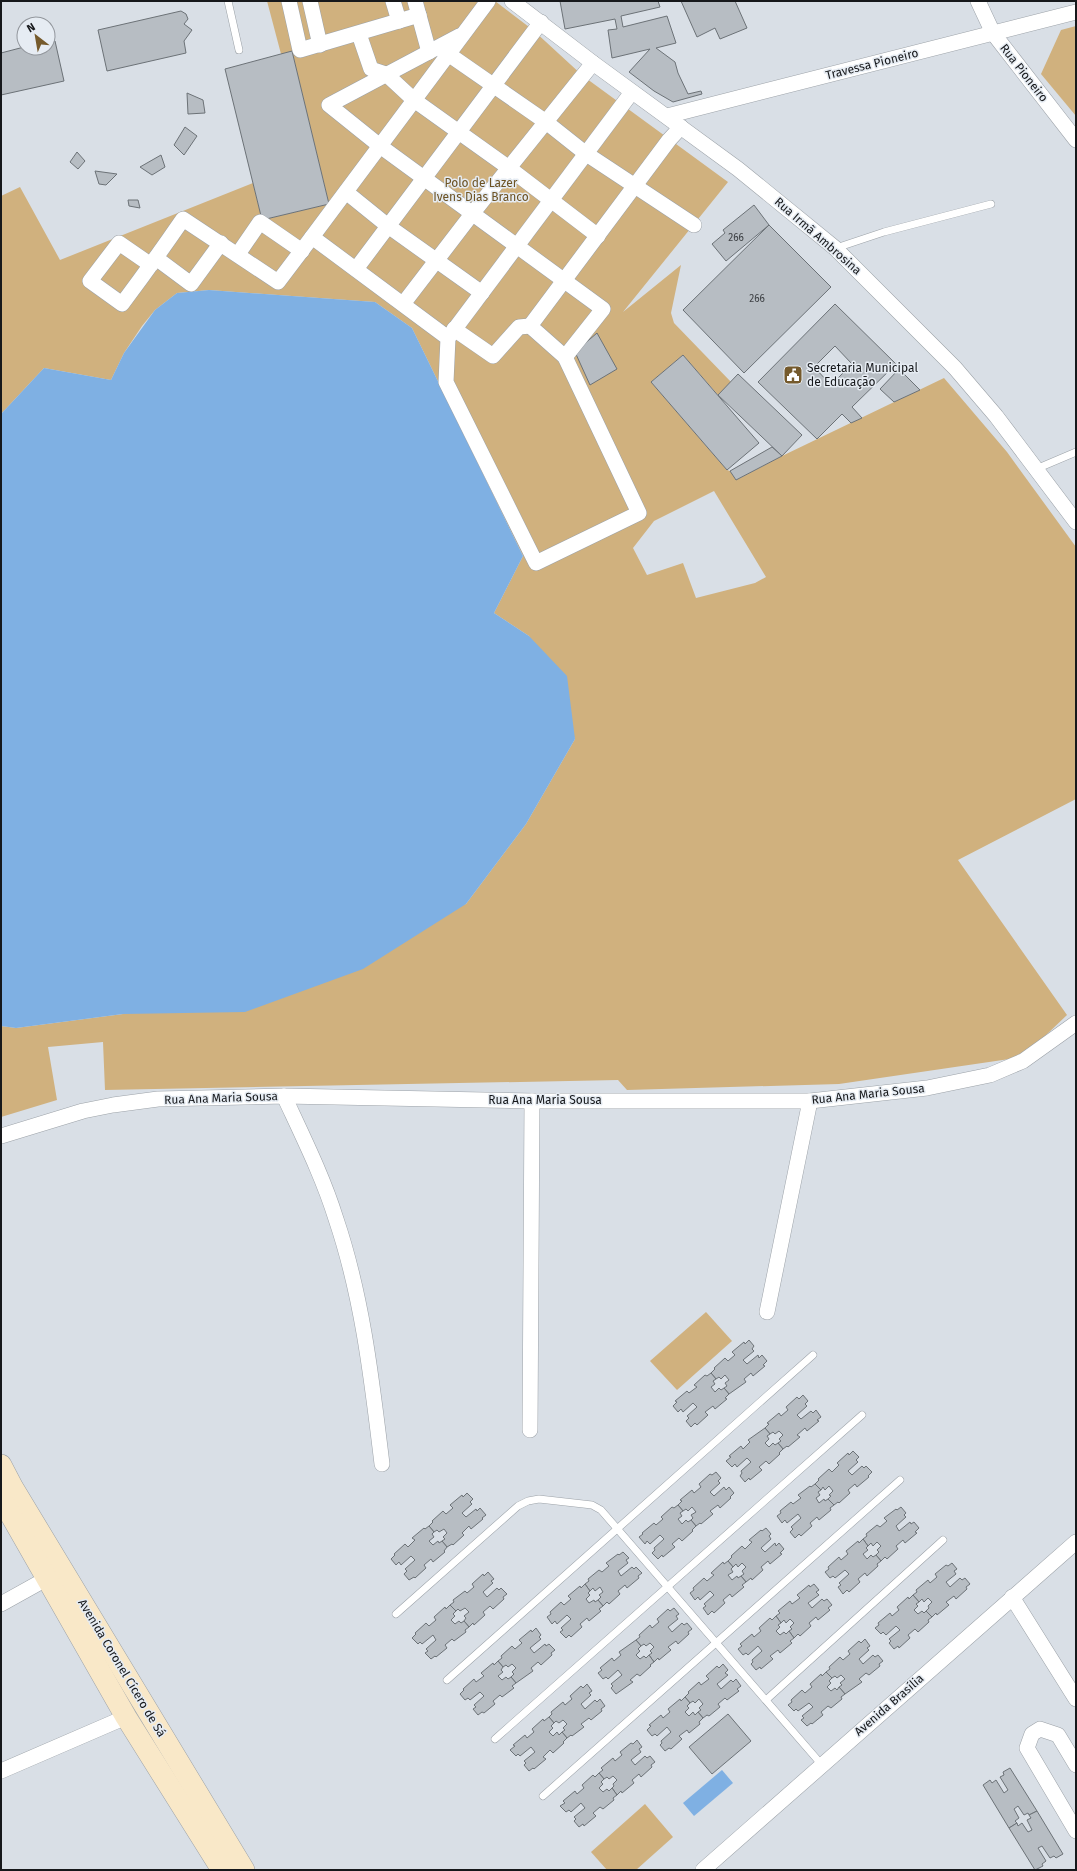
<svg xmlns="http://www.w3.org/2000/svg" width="1077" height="1871" font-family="'Fira Sans',sans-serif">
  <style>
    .green { fill: #d0b17e; fill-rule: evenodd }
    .water { fill: #7fb0e3 }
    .building { fill: #b7bdc3; stroke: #6c7277; fill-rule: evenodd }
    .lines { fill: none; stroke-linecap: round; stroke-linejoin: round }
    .lane-casing { stroke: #9ca2a8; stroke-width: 8 }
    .street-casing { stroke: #9ca2a8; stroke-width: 16 }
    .secondary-casing { stroke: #9ca2a8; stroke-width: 22 }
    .lane { stroke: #fff; stroke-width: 7 }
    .street { stroke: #fff; stroke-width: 15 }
    .secondary { stroke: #f9e8c8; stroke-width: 21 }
    .labels { text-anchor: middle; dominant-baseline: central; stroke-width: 3; stroke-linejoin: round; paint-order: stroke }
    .number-label { font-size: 10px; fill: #3e4145 }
    .street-label { font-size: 12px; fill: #16181b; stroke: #e6ecf3 }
    .park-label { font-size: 12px; fill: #6c5223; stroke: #e6ecf3 }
    .poi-label { font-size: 12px; fill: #16181b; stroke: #e6ecf3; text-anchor: start }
  </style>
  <rect width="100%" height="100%" fill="#d9dfe6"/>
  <g class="green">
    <path d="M267,1H495L533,30L583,76L728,182L623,312L681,265L671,313L674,323L731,382L718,395L683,355L651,382L727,470L730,471L736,480L782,456L944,378L1007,452L1076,547V799L958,860L1067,1015L1023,1057L839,1084L627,1090L618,1080L105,1090L103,1042L48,1047L57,1100L1,1117V1026L16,1028L123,1014L466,904L526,824L575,739L529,636L494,613L523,556L412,328L375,302L209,290L177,293L155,310L142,326L124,353L111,380L44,368L1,414V196L20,187L60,260L253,183L262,220L329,204L292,52L281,54ZM714,491L766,577L755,583L696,598L683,563L647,575L633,548L654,521Z"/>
    <path d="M1076,26V116L1041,74L1061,30Z"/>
    <path d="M706,1312L732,1341L677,1390L650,1361Z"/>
    <path d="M645,1804L673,1837L636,1870H607L591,1852Z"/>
  </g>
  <g class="water">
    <path d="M209,290L375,302L412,328L523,556L494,613L529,636L567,676L575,739L526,824L466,904L363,969L245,1012L123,1014L16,1028L1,1026V414L44,368L111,380L124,353L155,310L177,293Z"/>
    <path d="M722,1770L733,1783L694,1816L683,1803Z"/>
  </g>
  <g class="building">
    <path d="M560,1H658L660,7L621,16L623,27L667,16L676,43L656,48L675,62L678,73L688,94L701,91L702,94L673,102L654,91L629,72L650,49L612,58L608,30L617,29L615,19L565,29Z"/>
    <path d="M681,1H735L747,28L720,39L715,28L697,37Z"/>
    <path d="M181,11L186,14L188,19L184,24L192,30L184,41L186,53L107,71L98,30Z"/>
    <path d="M55,41L64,81L1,95V53L24,47L48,48V42Z"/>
    <path d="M292,51L329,204L262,220L225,69Z"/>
    <path d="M187,93L203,100L205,113L188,114Z"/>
    <path d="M185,127L197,136L184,155L174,145Z"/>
    <path d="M77,152L85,161L78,169L70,162Z"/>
    <path d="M161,155L165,167L152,175L140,167Z"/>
    <path d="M95,171L117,174L106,185L99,184Z"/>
    <path d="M128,200H138L140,208L129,206Z"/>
    <path d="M754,205L769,225L726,261L712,244L725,233L723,230Z"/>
    <path d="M769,225L831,287L744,373L683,310Z"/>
    <path d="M835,304L896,364L852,407L862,418L851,423L842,414L817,439L758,382ZM835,346L852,364L831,385L814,367Z"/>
    <path d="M597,333L617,369L590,385L575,352Z"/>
    <path d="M683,355L759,443L727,470L651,382Z"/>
    <path d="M899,369L920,390L894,402L880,389Z"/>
    <path d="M738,374L802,435L782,456L718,395Z"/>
    <path d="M772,447L782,456L736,480L730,471Z"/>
    <path d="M749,1340L754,1346L752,1349L754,1351L743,1360L747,1364L758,1355L759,1358L762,1355L767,1361L763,1365L765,1366L753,1376L751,1373L744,1379L746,1382L729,1394L724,1388L727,1386L725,1383L729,1380L725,1375L721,1379L719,1377L716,1379L711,1373L715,1369L714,1368L725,1358L728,1361L735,1355L732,1352L744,1342L745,1344Z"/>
    <path d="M711,1373L716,1379L713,1381L715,1384L711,1387L715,1392L719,1388L721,1390L724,1388L729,1394L725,1398L727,1399L715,1409L713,1406L705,1412L708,1415L697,1425L695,1423L691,1427L686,1421L689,1418L687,1416L697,1407L693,1403L683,1412L681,1409L678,1412L673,1406L677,1402L675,1401L687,1391L689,1393L697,1387L694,1385L705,1375L707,1376Z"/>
    <path d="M803,1395L808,1401L805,1404L807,1406L797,1415L801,1419L811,1411L813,1413L816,1410L821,1417L817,1420L819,1421L807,1431L805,1428L797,1435L800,1437L788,1447L787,1446L783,1449L778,1443L781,1441L779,1439L783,1435L779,1431L775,1434L773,1432L770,1434L765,1428L769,1424L767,1423L779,1413L781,1416L788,1410L786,1407L797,1397L799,1399Z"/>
    <path d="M765,1428L770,1434L767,1436L769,1439L765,1443L769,1447L773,1443L775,1445L778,1443L783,1449L779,1453L780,1454L769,1464L766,1461L759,1467L762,1470L750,1480L749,1478L745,1482L740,1476L742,1473L741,1471L751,1462L747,1458L737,1467L735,1464L732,1467L726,1461L731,1457L729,1456L741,1446L743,1449L750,1442L748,1440Z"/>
    <path d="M853,1451L859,1457L856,1460L858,1462L848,1471L852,1475L862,1466L864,1468L866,1466L872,1472L868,1476L869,1477L857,1487L855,1484L848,1490L850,1493L839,1503L838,1502L834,1505L828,1499L831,1496L829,1495L833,1491L829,1486L825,1490L823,1487L821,1490L815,1484L819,1480L818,1479L829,1469L832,1472L839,1465L837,1463L848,1453L849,1455Z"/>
    <path d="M716,1472L721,1478L718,1481L720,1483L710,1492L714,1496L724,1487L726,1490L729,1487L734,1493L730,1497L731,1498L720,1508L718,1505L710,1511L713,1514L701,1524L700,1523L696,1526L691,1520L693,1518L691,1515L696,1512L692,1507L688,1511L686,1509L683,1511L678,1505L682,1501L680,1500L692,1490L694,1493L701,1487L699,1484L710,1474L712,1475Z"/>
    <path d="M815,1484L821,1490L818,1492L820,1495L816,1498L819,1503L824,1499L825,1501L828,1499L834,1505L830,1508L831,1510L819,1520L817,1517L810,1523L812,1526L801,1536L799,1534L795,1538L790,1532L793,1529L791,1527L801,1518L798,1514L787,1523L785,1520L782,1523L777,1516L781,1513L780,1511L791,1502L793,1504L801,1498L798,1495L810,1486L811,1487Z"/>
    <path d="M467,1493L473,1499L470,1502L472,1504L462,1513L466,1517L476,1509L477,1511L480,1508L486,1515L482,1518L483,1519L471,1529L469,1526L462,1533L464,1535L453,1545L452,1544L447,1547L442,1541L445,1539L443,1537L447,1533L444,1529L439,1532L437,1530L434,1532L429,1526L433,1522L432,1521L443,1511L446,1514L453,1508L450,1505L462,1495L463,1497Z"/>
    <path d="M678,1505L683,1511L680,1513L682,1516L678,1519L682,1524L686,1520L688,1522L691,1520L696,1526L692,1530L693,1531L682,1541L679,1538L672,1544L675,1547L663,1557L662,1555L658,1559L652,1553L655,1550L654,1548L664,1539L660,1535L650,1544L647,1541L645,1544L639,1537L643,1534L642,1533L654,1523L656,1525L663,1519L661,1517L672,1507L674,1508Z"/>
    <path d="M901,1507L906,1513L904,1515L906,1517L896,1526L899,1531L910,1522L911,1524L914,1522L919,1528L915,1532L917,1533L905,1543L903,1540L896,1546L898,1549L887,1559L885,1557L881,1561L876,1555L879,1552L877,1550L881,1546L877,1542L873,1546L871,1543L868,1546L863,1539L867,1536L866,1534L877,1525L880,1527L887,1521L884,1518L896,1509L897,1510Z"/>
    <path d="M429,1526L434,1532L432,1534L434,1537L429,1541L433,1545L438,1541L439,1543L442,1541L447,1547L444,1551L445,1552L433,1562L431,1559L424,1565L426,1568L415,1578L414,1577L409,1580L404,1574L407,1571L405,1569L415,1560L411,1556L401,1565L399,1562L396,1565L391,1559L395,1555L394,1554L405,1544L408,1547L415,1540L412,1538L424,1528L425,1529Z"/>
    <path d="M766,1528L771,1534L769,1536L771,1539L761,1548L765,1552L775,1543L776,1546L779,1543L784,1549L780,1553L782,1554L770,1564L768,1561L761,1567L763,1570L752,1580L751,1578L746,1582L741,1576L744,1574L742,1571L746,1567L742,1563L738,1567L736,1564L733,1567L728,1561L732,1557L731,1556L742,1546L745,1549L752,1542L749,1540L761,1530L762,1531Z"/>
    <path d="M863,1539L868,1546L866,1548L868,1550L863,1554L867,1559L871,1555L873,1557L876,1555L881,1561L877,1564L878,1566L867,1576L865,1573L858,1579L860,1582L849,1592L847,1590L843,1594L838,1587L841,1585L839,1583L849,1574L845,1570L835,1578L833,1576L830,1578L825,1572L829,1569L828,1567L839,1557L841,1560L848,1554L846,1551L858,1541L859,1543Z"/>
    <path d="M623,1552L629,1558L626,1560L628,1563L618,1571L621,1576L632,1567L634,1569L636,1567L642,1573L638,1576L639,1578L627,1588L625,1585L618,1591L620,1594L609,1604L607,1602L603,1606L598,1600L601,1597L599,1595L603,1592L600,1587L595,1591L593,1588L590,1591L585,1584L589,1581L588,1579L599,1570L602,1572L609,1566L606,1563L618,1554L619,1555Z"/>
    <path d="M728,1561L733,1567L731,1569L733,1572L728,1575L732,1580L737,1576L738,1578L741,1576L746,1582L742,1585L744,1587L732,1597L730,1594L723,1600L725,1603L714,1613L712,1611L708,1615L703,1608L706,1606L704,1604L714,1595L710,1591L700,1600L698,1597L695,1600L690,1593L694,1590L693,1588L704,1578L707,1581L714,1575L711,1573L723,1562L724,1564Z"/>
    <path d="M952,1563L957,1569L954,1571L956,1574L946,1582L950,1587L960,1578L962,1580L965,1578L970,1584L966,1587L967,1589L956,1599L954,1596L946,1602L949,1605L937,1615L936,1613L932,1617L926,1611L929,1608L928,1606L932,1602L928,1598L924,1602L922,1599L919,1602L913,1595L917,1592L916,1590L928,1580L930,1583L937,1577L935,1574L946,1565L948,1566Z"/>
    <path d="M488,1572L494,1579L491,1581L493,1583L483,1592L487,1597L497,1588L499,1590L501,1588L507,1594L503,1597L504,1599L493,1609L490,1606L483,1612L485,1615L474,1625L473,1623L469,1627L464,1621L466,1618L464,1616L469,1612L465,1608L460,1611L458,1609L456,1611L450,1605L454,1602L453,1600L465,1591L467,1593L474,1587L472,1584L483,1574L484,1576Z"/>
    <path d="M585,1584L590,1591L588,1593L590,1595L586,1599L589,1603L594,1600L595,1602L598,1600L603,1606L599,1609L601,1611L589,1621L587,1618L580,1624L582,1627L571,1637L569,1635L566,1638L560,1632L563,1630L561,1628L571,1619L567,1615L557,1624L555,1621L552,1624L547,1617L551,1614L550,1612L561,1602L564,1605L571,1599L568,1596L580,1586L581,1588Z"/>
    <path d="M814,1584L819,1590L816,1592L819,1595L808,1603L812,1608L822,1599L824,1601L827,1599L832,1605L828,1608L830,1610L818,1620L816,1617L809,1623L811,1626L800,1636L798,1634L794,1638L789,1631L792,1629L790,1627L794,1623L790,1619L786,1623L784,1620L781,1623L776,1616L780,1613L778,1611L790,1601L792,1604L800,1598L797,1595L809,1585L810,1587Z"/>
    <path d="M913,1595L919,1602L916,1604L918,1606L914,1610L918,1614L922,1611L924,1613L926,1611L932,1617L928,1620L929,1622L918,1632L915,1629L908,1635L910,1638L899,1648L898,1646L894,1649L889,1643L891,1641L889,1639L900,1630L896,1626L886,1635L883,1632L881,1634L875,1628L879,1625L878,1623L890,1613L892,1616L899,1610L897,1607L908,1597L909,1599Z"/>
    <path d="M450,1605L456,1611L453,1614L455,1616L451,1620L455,1624L459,1621L461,1623L464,1621L469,1627L465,1630L466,1632L454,1641L452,1639L445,1645L447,1648L436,1657L435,1656L431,1659L425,1653L428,1651L426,1649L436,1640L433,1635L422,1644L420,1642L418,1644L412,1638L416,1634L415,1633L426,1623L429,1626L436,1620L434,1617L445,1607L446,1609Z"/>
    <path d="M674,1608L679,1614L676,1616L678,1619L668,1627L672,1632L682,1623L684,1625L687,1623L692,1629L688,1632L689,1634L678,1644L676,1641L668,1647L671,1650L659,1660L658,1658L654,1662L649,1655L652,1653L650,1651L654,1647L650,1643L646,1646L644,1644L641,1646L636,1640L640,1637L639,1635L650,1625L652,1628L659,1622L657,1619L668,1609L670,1611Z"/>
    <path d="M776,1616L781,1623L778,1625L780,1627L776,1631L780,1635L784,1632L786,1634L789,1631L794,1638L790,1641L792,1643L780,1653L778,1650L770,1656L773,1659L761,1669L760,1667L756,1670L751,1664L753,1662L752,1660L762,1651L758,1646L748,1655L746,1653L743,1655L738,1649L742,1646L740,1644L752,1634L754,1637L761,1631L759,1628L770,1618L772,1620Z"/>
    <path d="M536,1628L541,1635L539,1637L541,1639L530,1648L534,1653L545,1644L546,1646L549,1644L555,1650L551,1653L552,1655L541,1665L538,1662L531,1668L533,1671L516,1683L511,1677L514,1674L512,1672L516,1668L512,1664L508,1667L506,1665L503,1667L498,1661L502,1658L501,1656L512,1646L515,1649L522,1643L519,1640L531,1630L532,1632Z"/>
    <path d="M865,1639L870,1646L867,1648L869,1650L859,1659L863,1664L873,1655L875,1657L878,1655L883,1661L879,1664L880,1666L869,1675L866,1673L859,1679L862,1682L845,1694L839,1687L842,1685L840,1683L845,1679L841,1675L837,1678L835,1676L832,1678L826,1672L830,1669L829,1667L840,1657L843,1660L850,1654L848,1651L859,1641L861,1643Z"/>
    <path d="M636,1640L641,1646L638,1649L640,1651L636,1655L640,1659L644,1656L646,1658L649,1655L654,1662L650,1665L651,1666L640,1676L637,1674L630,1680L633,1682L616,1694L611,1688L613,1686L611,1684L622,1675L618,1670L608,1679L606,1677L603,1679L598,1673L602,1670L600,1668L612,1658L614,1661L621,1655L619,1652Z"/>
    <path d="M498,1661L503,1667L501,1670L503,1672L498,1676L502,1680L506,1677L508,1679L511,1677L516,1683L512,1686L514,1688L502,1697L500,1695L493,1701L495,1704L484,1713L482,1712L478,1715L473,1709L476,1707L474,1705L484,1696L480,1692L470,1700L468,1698L465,1700L460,1694L464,1690L463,1689L474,1679L476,1682L484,1676L481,1673L493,1663L494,1665Z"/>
    <path d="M723,1664L728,1670L725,1673L728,1675L717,1684L721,1689L731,1680L733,1682L736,1679L741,1686L737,1689L739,1691L727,1700L725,1698L718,1704L720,1707L709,1716L707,1715L703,1718L698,1712L701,1710L699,1708L703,1704L699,1699L695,1703L693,1701L690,1703L685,1697L689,1693L688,1692L699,1682L701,1685L709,1679L706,1676L717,1666L719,1668Z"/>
    <path d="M826,1672L832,1678L829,1681L831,1683L827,1687L831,1691L835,1688L837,1690L839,1687L845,1694L841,1697L842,1699L831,1708L828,1706L821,1712L823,1715L812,1724L811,1723L807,1726L801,1720L804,1718L802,1716L813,1707L809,1703L798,1711L796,1709L794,1711L788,1705L792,1702L791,1700L802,1690L805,1693L812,1687L810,1684L821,1674L822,1676Z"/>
    <path d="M587,1684L592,1691L589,1693L591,1695L581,1704L585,1709L595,1700L597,1702L600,1699L605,1706L601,1709L602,1711L591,1720L589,1718L581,1724L584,1727L572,1736L571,1735L567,1738L562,1732L565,1730L563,1728L567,1724L563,1720L559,1723L556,1721L554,1723L549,1717L552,1714L551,1712L563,1702L565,1705L572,1699L570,1696L581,1686L583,1688Z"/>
    <path d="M685,1697L690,1703L687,1706L689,1708L685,1712L689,1716L693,1712L695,1715L698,1712L703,1718L699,1722L700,1724L689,1733L687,1730L679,1736L682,1739L671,1749L669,1748L665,1751L660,1745L662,1743L661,1741L671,1732L667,1727L657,1736L655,1734L652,1736L647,1730L651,1726L649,1725L661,1715L663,1718L670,1712L668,1709L680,1699L681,1701Z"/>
    <path d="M728,1714L751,1741L712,1774L689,1747Z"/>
    <path d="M549,1717L554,1723L551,1726L553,1728L549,1732L553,1736L557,1732L559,1735L562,1732L567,1738L563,1742L564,1743L553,1753L550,1750L543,1757L546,1759L534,1769L533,1768L529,1771L524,1765L526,1763L524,1761L535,1752L531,1747L520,1756L518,1754L516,1756L510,1750L515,1746L513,1745L525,1735L527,1738L534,1732L532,1729L543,1719L544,1721Z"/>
    <path d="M637,1740L642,1747L639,1749L641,1752L631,1760L635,1765L645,1756L647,1758L650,1756L655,1762L651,1765L652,1767L641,1777L639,1774L632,1780L634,1783L622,1793L621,1791L617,1795L612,1788L614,1786L613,1784L617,1780L613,1776L609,1779L607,1777L604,1779L599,1773L603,1770L601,1768L613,1758L615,1761L622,1755L620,1752L631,1743L633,1744Z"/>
    <path d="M1010,1768L1037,1811L1029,1815L1028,1813L1024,1815L1018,1806L1014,1809L1019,1818L1015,1821L1017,1823L1009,1828L983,1785L990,1780L992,1783L996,1780L1004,1793L1008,1790L1000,1777L1004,1775L1003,1772Z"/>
    <path d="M599,1773L604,1779L601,1782L603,1784L599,1788L603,1792L607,1789L609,1791L612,1788L617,1795L613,1798L614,1800L603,1809L600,1807L593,1813L596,1816L584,1826L583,1824L579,1827L574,1821L576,1819L574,1817L585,1808L581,1803L571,1812L569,1810L566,1812L560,1806L565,1803L563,1801L575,1791L577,1794L584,1788L582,1785L593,1775L595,1777Z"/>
    <path d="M1037,1811L1063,1854L1056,1858L1054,1856L1050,1858L1042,1846L1038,1848L1046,1861L1042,1864L1043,1866L1035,1870L1009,1828L1017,1823L1018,1826L1022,1823L1028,1832L1032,1830L1027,1820L1031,1818L1029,1815Z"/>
  </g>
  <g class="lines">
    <defs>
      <g id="lane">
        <path d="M228,1L239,50"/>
        <path d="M836,248L884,232L991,204"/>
        <path d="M1036,469L1076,452"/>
        <path d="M396,1614L518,1506L528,1501L539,1499L592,1505L601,1510L822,1765"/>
        <path d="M447,1680L813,1355"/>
        <path d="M766,1700L943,1540"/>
        <path d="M495,1739L862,1415"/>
        <path d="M543,1796L900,1480"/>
      </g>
      <g id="street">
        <path d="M289,1L300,50L419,15"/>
        <path d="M310,1L320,45"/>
        <path d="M393,1L399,21"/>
        <path d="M415,1L429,52"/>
        <path d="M488,1L312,237L448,338L446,382L536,563L639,513L565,357L530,326L669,140L681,127"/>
        <path d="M512,1L593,63L738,169L835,248L955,368L996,416L1076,522"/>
        <path d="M978,1L993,33L1076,140"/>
        <path d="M359,34L371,69L386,74L414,100L509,168L598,236"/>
        <path d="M459,36L329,105L380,146L603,309L565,357"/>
        <path d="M441,49L546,122L585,153L694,225"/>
        <path d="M667,116L1076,12"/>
        <path d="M346,192L388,226L482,293"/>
        <path d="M238,254L260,222L302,251"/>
        <path d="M156,258L191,284L221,243"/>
        <path d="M151,265L119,243L90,281L122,304C143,276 163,248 183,219L278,282L312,237"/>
        <path d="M356,269L541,22"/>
        <path d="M403,304L472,214L593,63"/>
        <path d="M454,329L493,356L519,327L530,326"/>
        <path d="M448,338L632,92"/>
        <path d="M284,1096C303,1137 323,1177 336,1219C363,1299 372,1382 382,1464"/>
        <path d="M1,1136L83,1111L113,1105L158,1099L284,1096L532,1101H810L927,1088L990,1075L1023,1061L1076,1023"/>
        <path d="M767,1312L810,1101"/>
        <path d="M530,1430L532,1101"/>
        <path d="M1012,1597L1076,1699"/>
        <path d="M1,1604L46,1579"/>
        <path d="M1076,1765L1058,1735L1040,1729L1032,1734L1027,1748L1076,1831"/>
        <path d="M1,1771L126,1717"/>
        <path d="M703,1870L1076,1542"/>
      </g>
      <g id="secondary">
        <path d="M1,1465L13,1488L244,1870"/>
        <path d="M1,1498L126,1717L222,1870"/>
      </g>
    </defs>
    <use href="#lane" class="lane-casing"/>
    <use href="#street" class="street-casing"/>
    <use href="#secondary" class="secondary-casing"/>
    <use href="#lane" class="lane"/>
    <use href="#street" class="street"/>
    <use href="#secondary" class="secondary"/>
  </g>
  <defs>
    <symbol id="civic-square" viewBox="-11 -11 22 22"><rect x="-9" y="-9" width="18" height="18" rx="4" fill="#755a2c" stroke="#e6ecf3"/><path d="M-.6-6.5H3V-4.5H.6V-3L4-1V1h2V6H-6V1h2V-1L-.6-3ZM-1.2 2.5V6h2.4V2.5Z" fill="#fff"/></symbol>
  </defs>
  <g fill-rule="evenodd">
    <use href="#civic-square" x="782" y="364" width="22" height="22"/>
  </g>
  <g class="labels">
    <g class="number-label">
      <text x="736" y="238">266</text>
      <text x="757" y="299">266</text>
    </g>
    <g class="street-label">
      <text transform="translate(872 64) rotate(-14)">Travessa Pioneiro</text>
      <text transform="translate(1024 73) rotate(52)">Rua Pioneiro</text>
      <text transform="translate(818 236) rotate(41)">Rua Irmã Ambrosina</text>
      <text transform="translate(868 1094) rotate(-6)">Rua Ana Maria Sousa</text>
      <text transform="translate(221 1098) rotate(-2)">Rua Ana Maria Sousa</text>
      <text x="545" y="1100">Rua Ana Maria Sousa</text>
      <text transform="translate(122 1668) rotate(59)">Avenida Coronel Cícero de Sá</text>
      <text transform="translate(889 1705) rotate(-41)">Avenida Brasília</text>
    </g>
    <g class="park-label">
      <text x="481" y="183">Polo de Lazer<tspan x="481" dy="14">Ivens Dias Branco</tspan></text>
    </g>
    <g class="poi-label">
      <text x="807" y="368">Secretaria Municipal<tspan x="807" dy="14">de Educação</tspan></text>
    </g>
  </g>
  <rect width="1077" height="1871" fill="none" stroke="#16181b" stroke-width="4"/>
  <g transform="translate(36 36) rotate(329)"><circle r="19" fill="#e6ecf3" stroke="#93979d"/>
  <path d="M0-3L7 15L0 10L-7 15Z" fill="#755a2c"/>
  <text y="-6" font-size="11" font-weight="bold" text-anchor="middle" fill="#16181b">N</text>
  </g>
</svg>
